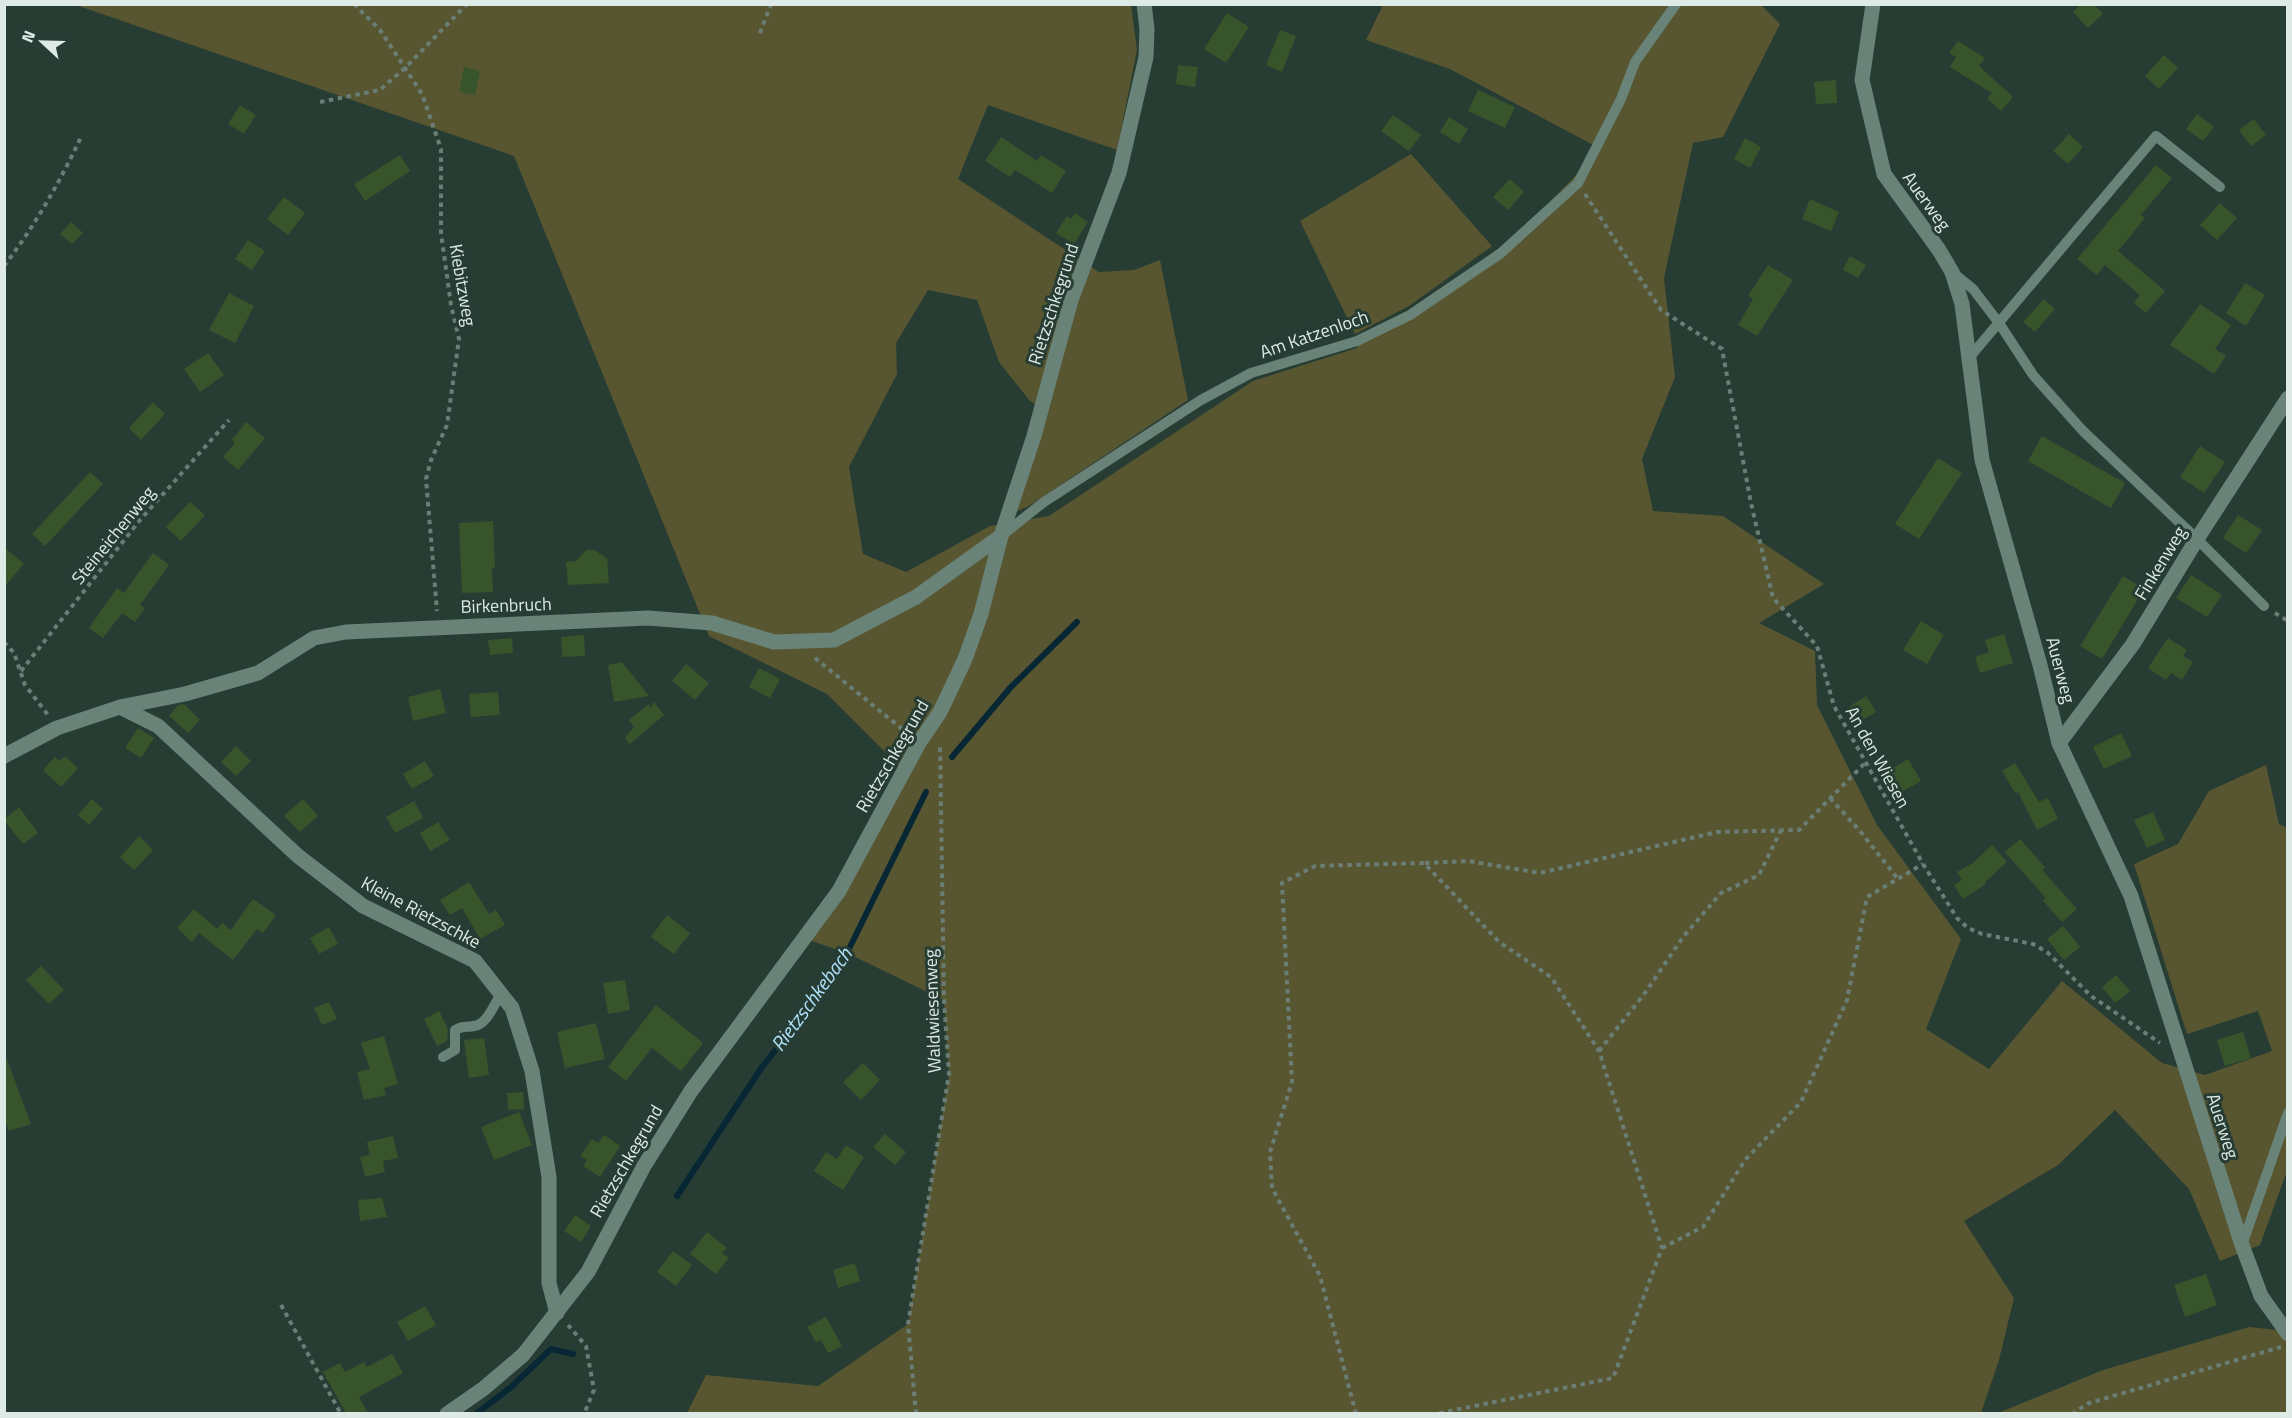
<svg xmlns="http://www.w3.org/2000/svg" width="2292" height="1418" font-family="'Titillium Web',sans-serif">
  <style>
    .green { fill: #575630 }
    .lines { fill: none; stroke-linecap: round; stroke-linejoin: round }
    .stream { stroke: #072734; stroke-width: 6 }
    .building { fill: #37542b }
    .path { stroke: #6b7e76; stroke-width: 4; stroke-dasharray: 4.5 4.5; stroke-linecap: butt }
    .lane { stroke: #6a8379; stroke-width: 10 }
    .street { stroke: #6a8379; stroke-width: 15 }
    .labels { text-anchor: middle; dominant-baseline: central; stroke-width: 6; stroke-linejoin: round; paint-order: stroke }
    .street-label { font-size: 18px; fill: #ddeae5; stroke: #273d34 }
    .water-label { font-size: 20px; font-style: italic; fill: #b0e2fc; stroke: #273d34 }
  </style>
  <rect width="100%" height="100%" fill="#273d34"/>
  <g class="green">
    <path d="M76,5H1131L1137,50L1117,150L988,105L958,179L1099,272L1134,270L1160,260L1188,400L1029,506L1015,512L1048,412L1030,401L999,362L977,300L928,290L896,343L897,374L849,467L863,554L906,572L990,526L1049,516L1253,381L1357,348V341L1410,315L1501,253L1601,149L1450,69L1366,40L1383,5H1761L1780,24L1723,137L1693,143L1664,278L1675,377L1642,459L1653,511L1723,516L1824,584L1759,623L1815,651L1817,705L1877,825L1961,939L1926,1029L1989,1069L2062,981L2162,1063L2205,1075L2272,1051L2258,1011L2187,1034L2134,864L2178,844L2209,791L2266,765L2279,824L2287,828L2288,1168L2260,1245L2220,1261L2189,1189L2115,1110L2058,1165L1964,1221L2014,1298L1999,1360L1981,1413H687L706,1375L818,1386L908,1324L949,1074L944,1000L847,953L803,938L903,770L827,694L709,636L514,156Z"/>
    <path d="M1411,154L1492,246L1409,306L1355,334L1300,221Z"/>
    <path d="M2249,1327L2287,1331V1413L1996,1414L2103,1370Z"/>
  </g>
  <g class="lines">
    <g class="stream">
      <path d="M952,757L1010,688L1077,622"/>
      <path d="M677,1196L762,1067L810,1007L847,953L926,792"/>
      <path d="M476,1414L510,1388L551,1349L573,1354"/>
    </g>
  </g>
  <g class="building">
    <path d="M2081,4H2094L2103,14L2088,28L2073,12Z"/>
    <path d="M1227,13L1249,27L1226,63L1204,49Z"/>
    <path d="M1280,30L1296,36L1282,72L1266,65Z"/>
    <path d="M1958,41L1985,58L1979,66L2013,97L2001,111L1987,98L1992,93L1950,67L1956,57L1949,53Z"/>
    <path d="M2164,55L2178,68L2159,89L2145,76Z"/>
    <path d="M1178,65L1198,67L1195,87L1176,84Z"/>
    <path d="M464,67L480,71L475,95L459,92Z"/>
    <path d="M1836,80L1837,103L1816,104L1814,82Z"/>
    <path d="M1478,90L1515,107L1505,128L1468,111Z"/>
    <path d="M240,105L256,115L244,134L228,124Z"/>
    <path d="M2197,114L2214,127L2203,141L2186,129Z"/>
    <path d="M1393,115L1421,135L1409,151L1381,131Z"/>
    <path d="M1449,117L1468,129L1459,144L1440,132Z"/>
    <path d="M2254,119L2266,135L2251,146L2239,130Z"/>
    <path d="M2069,134L2083,147L2068,164L2053,151Z"/>
    <path d="M1001,137L1037,161L1041,155L1066,171L1052,193L1015,170L1010,177L985,161Z"/>
    <path d="M1745,138L1761,147L1750,168L1734,159Z"/>
    <path d="M400,155L410,171L365,201L354,184Z"/>
    <path d="M2156,165L2172,178L2141,215L2145,218L2118,251L2165,291L2146,313L2134,303L2140,295L2105,265L2097,275L2077,259Z"/>
    <path d="M1510,179L1524,192L1508,210L1493,197Z"/>
    <path d="M284,197L305,213L288,235L267,219Z"/>
    <path d="M1810,199L1839,212L1831,231L1802,219Z"/>
    <path d="M2220,203L2237,218L2217,240L2200,225Z"/>
    <path d="M1075,213L1088,222L1074,244L1056,233L1067,216L1071,219Z"/>
    <path d="M71,222L83,233L72,244L60,234Z"/>
    <path d="M248,240L265,251L252,270L235,259Z"/>
    <path d="M1850,256L1866,265L1858,278L1843,270Z"/>
    <path d="M1768,265L1793,280L1757,336L1738,325L1753,299L1748,296Z"/>
    <path d="M2245,283L2265,295L2246,326L2226,313Z"/>
    <path d="M229,293L254,306L235,343L209,330Z"/>
    <path d="M2044,299L2055,309L2035,332L2023,322Z"/>
    <path d="M2200,304L2231,325L2215,349L2226,356L2214,374L2170,345Z"/>
    <path d="M208,353L224,375L200,392L184,369Z"/>
    <path d="M153,402L165,414L141,440L129,428Z"/>
    <path d="M246,422L265,438L238,470L223,457L235,443L232,440Z"/>
    <path d="M2042,436L2125,483L2111,508L2028,461Z"/>
    <path d="M2200,446L2225,462L2204,493L2180,477Z"/>
    <path d="M1938,458L1962,473L1919,539L1895,524Z"/>
    <path d="M90,472L103,484L45,546L32,534Z"/>
    <path d="M190,502L205,515L181,541L166,527Z"/>
    <path d="M2238,515L2262,530L2246,553L2223,538Z"/>
    <path d="M493,521L495,568H492L493,592L462,593L459,523Z"/>
    <path d="M4,547L24,564L4,587Z"/>
    <path d="M586,550H594L607,558L609,583L568,585L566,562L576,561Z"/>
    <path d="M153,553L169,565L140,605L145,608L135,622L122,613L103,638L89,628L117,588L124,593Z"/>
    <path d="M2191,575L2222,595L2207,617L2176,598Z"/>
    <path d="M2123,576L2144,589L2102,659L2080,646Z"/>
    <path d="M1921,621L1944,635L1927,664L1903,650Z"/>
    <path d="M2004,634L2013,663L1980,673L1975,657L1989,652L1985,640Z"/>
    <path d="M584,635L585,656L562,657L561,637Z"/>
    <path d="M512,638L513,653L490,655L488,640Z"/>
    <path d="M2168,638L2187,650L2183,656L2193,662L2182,680L2171,673L2166,680L2148,668Z"/>
    <path d="M622,662L649,696L614,702L608,665Z"/>
    <path d="M686,664L709,683L695,700L672,681Z"/>
    <path d="M759,668L780,679L770,698L749,687Z"/>
    <path d="M440,689L446,713L413,721L408,697Z"/>
    <path d="M498,692L500,715L471,717L469,694Z"/>
    <path d="M1866,696L1876,712L1857,723L1847,708Z"/>
    <path d="M654,702L664,715L630,744L625,738L634,727L629,720L649,704L650,708Z"/>
    <path d="M184,704L200,720L188,733L169,716L178,705Z"/>
    <path d="M138,728L154,738L141,758L125,748Z"/>
    <path d="M2121,733L2132,756L2104,769L2093,747Z"/>
    <path d="M236,746L251,761L236,776L221,762Z"/>
    <path d="M65,756L78,768L61,787L43,770L55,757L59,761Z"/>
    <path d="M1908,759L1921,781L1900,793L1887,772Z"/>
    <path d="M425,761L434,776L412,789L403,774Z"/>
    <path d="M2015,763L2039,802L2048,798L2058,819L2037,830L2018,792L2016,794L2002,771Z"/>
    <path d="M92,799L103,809L89,825L78,815Z"/>
    <path d="M303,799L318,816L300,832L284,816Z"/>
    <path d="M414,801L423,818L395,833L386,817Z"/>
    <path d="M19,807L38,833L23,844L4,820Z"/>
    <path d="M2153,812L2165,840L2147,848L2134,820Z"/>
    <path d="M438,822L450,840L430,851L420,833Z"/>
    <path d="M139,836L153,850L134,870L120,857Z"/>
    <path d="M2020,839L2045,867L2042,870L2077,909L2062,922L2043,901L2046,898L2005,852Z"/>
    <path d="M1992,845L2007,862L1985,882L1986,884L1963,899L1954,885L1962,880L1957,872L1973,863Z"/>
    <path d="M469,882L489,914L496,910L505,925L480,939L462,908L450,915L440,900Z"/>
    <path d="M253,899L276,915L263,933L257,929L233,960L199,933L192,942L177,928L194,909L217,929L222,923L231,930Z"/>
    <path d="M667,915L690,933L674,954L651,937Z"/>
    <path d="M2063,926L2080,947L2064,960L2047,939Z"/>
    <path d="M329,927L338,944L319,954L310,938Z"/>
    <path d="M41,966L64,990L49,1004L26,980Z"/>
    <path d="M2116,975L2130,991L2115,1003L2102,987Z"/>
    <path d="M625,980L630,1010L608,1014L603,983Z"/>
    <path d="M329,1002L337,1019L322,1025L314,1008Z"/>
    <path d="M656,1005L703,1043L681,1071L652,1048L626,1081L608,1067Z"/>
    <path d="M439,1011L448,1029L447,1041L437,1046L424,1019Z"/>
    <path d="M596,1023L605,1059L565,1068L557,1032Z"/>
    <path d="M2243,1032L2251,1058L2225,1066L2217,1040Z"/>
    <path d="M384,1036L398,1084L384,1088L386,1095L364,1100L357,1072L370,1069L361,1043Z"/>
    <path d="M484,1038L489,1075L469,1078L464,1040Z"/>
    <path d="M4,1057H6L31,1124L9,1131L4,1118Z"/>
    <path d="M863,1063L880,1080L861,1100L843,1082Z"/>
    <path d="M523,1092L524,1109L508,1110L507,1093Z"/>
    <path d="M519,1112L532,1145L494,1160L481,1127Z"/>
    <path d="M885,1134L906,1152L895,1165L873,1147Z"/>
    <path d="M604,1135L620,1146L600,1177L583,1166L587,1160L580,1156L592,1139L598,1143Z"/>
    <path d="M393,1136L398,1158L383,1161L385,1172L365,1177L360,1157L370,1155L367,1142Z"/>
    <path d="M846,1145L864,1157L843,1190L814,1171L826,1152L837,1159Z"/>
    <path d="M382,1198L387,1217L360,1221L358,1200Z"/>
    <path d="M575,1215L591,1226L581,1242L564,1231Z"/>
    <path d="M707,1232L727,1248L722,1253L729,1258L716,1274L690,1254Z"/>
    <path d="M673,1251L692,1265L676,1286L657,1272Z"/>
    <path d="M855,1263L860,1281L838,1288L833,1270Z"/>
    <path d="M2206,1274L2217,1305L2185,1317L2174,1285Z"/>
    <path d="M425,1306L436,1325L408,1341L397,1322Z"/>
    <path d="M826,1317L842,1346L828,1353L821,1340L816,1342L807,1327Z"/>
    <path d="M392,1354L403,1373L359,1397L368,1413H346L323,1372L340,1363L345,1372L364,1362L367,1367Z"/>
  </g>
  <g class="lines">
    <g class="path">
      <path d="M354,4L380,30L422,94L441,149V233L451,305L459,339L447,425L431,460L426,479L437,611"/>
      <path d="M760,33L771,4"/>
      <path d="M320,102L380,90L406,67L467,4"/>
      <path d="M1585,194L1661,310L1722,349L1751,503L1773,598L1817,646L1834,706L1923,864L1957,918L1968,928L1982,934L2033,944L2047,952L2091,996L2160,1043"/>
      <path d="M4,266C34,227 60,182 81,137"/>
      <path d="M2275,613L2288,621"/>
      <path d="M4,642L14,653L25,685L48,715"/>
      <path d="M815,658L907,733"/>
      <path d="M21,671L140,520L229,420"/>
      <path d="M1830,798L1860,831L1898,879"/>
      <path d="M1425,863L1469,861L1540,873L1717,832L1799,830L1866,762"/>
      <path d="M1599,1051L1645,993L1683,937L1721,893L1759,875L1781,830"/>
      <path d="M1662,1248L1703,1227L1745,1160L1801,1102L1847,1000L1867,897L1923,864"/>
      <path d="M281,1305L341,1414"/>
      <path d="M568,1325L586,1346L594,1390L584,1414"/>
      <path d="M916,1414L908,1324L949,1074L944,1000L940,743"/>
      <path d="M1356,1414L1320,1276L1272,1188L1270,1152L1292,1082L1282,883L1315,866L1424,863L1499,942L1551,977L1599,1051L1662,1248L1613,1378L1435,1414"/>
      <path d="M2072,1414L2089,1403L2281,1347"/>
    </g>
    <g class="lane">
      <path d="M1952,272L1973,289L1999,323L2033,375L2083,431L2197,539L2264,606"/>
      <path d="M1969,358L2156,136L2220,187"/>
      <path d="M1001,536L1044,502L1201,400L1251,373L1357,341L1410,315L1501,253L1578,183L1621,99L1635,62L1676,4"/>
      <path d="M443,1057L455,1050V1030C464,1025 465,1028 474,1026C487,1025 494,1004 501,994"/>
      <path d="M2242,1245L2288,1113"/>
    </g>
    <g class="street">
      <path d="M1873,4L1862,80L1884,174L1939,250L1952,272L1962,304L1982,460L2040,665L2059,743L2131,896L2242,1245L2261,1296L2288,1334"/>
      <path d="M120,707L158,726L298,856L363,906L475,961L512,1008L532,1071L549,1177V1283L557,1313"/>
      <path d="M2059,743L2133,644L2197,539L2288,398"/>
      <path d="M4,756L57,728L120,707L185,694L258,673L314,638L346,632L648,618L712,623L774,642L834,640L916,597L1001,536"/>
      <path d="M447,1414L483,1389L523,1355L588,1272L644,1166L691,1091L839,891L919,743L940,712L965,659L981,614L1001,536L1034,436L1071,300L1119,173L1146,57L1147,29L1144,4"/>
    </g>
  </g>
  <g class="labels">
    <g class="street-label">
      <text transform="translate(1927 201) rotate(54)">Auerweg</text>
      <text transform="translate(463 285) rotate(80)">Kiebitzweg</text>
      <text transform="translate(1053 304) rotate(-72)">Rietzschkegrund</text>
      <text transform="translate(1314 334) rotate(-19)">Am Katzenloch</text>
      <text transform="translate(113 535) rotate(-51)">Steineichenweg</text>
      <text transform="translate(2160 563) rotate(-59)">Finkenweg</text>
      <text transform="translate(506 605) rotate(-2)">Birkenbruch</text>
      <text transform="translate(2061 670) rotate(75)">Auerweg</text>
      <text transform="translate(892 756) rotate(-60)">Rietzschkegrund</text>
      <text transform="translate(1878 757) rotate(61)">An den Wiesen</text>
      <text transform="translate(421 912) rotate(28)">Kleine Rietzschke</text>
      <text transform="translate(932 1011) rotate(-92)">Waldwiesenweg</text>
      <text transform="translate(2223 1126) rotate(72)">Auerweg</text>
      <text transform="translate(626 1161) rotate(-60)">Rietzschkegrund</text>
    </g>
    <g class="water-label">
      <text transform="translate(811 999) rotate(-54)">Rietzschkebach</text>
    </g>
  </g>
  <rect width="2292" height="1418" fill="none" stroke="#ddeae5" stroke-width="12"/>
  <g transform="translate(42 42) rotate(292)" stroke="#273d34" stroke-width="4.5" paint-order="stroke">
  <path d="M0-4.5L10 22L0 15L-10 22Z" fill="#ddeae5"/>
  <text y="-9" font-size="16" font-weight="bold" text-anchor="middle" fill="#ddeae5">N</text>
  </g>
</svg>
